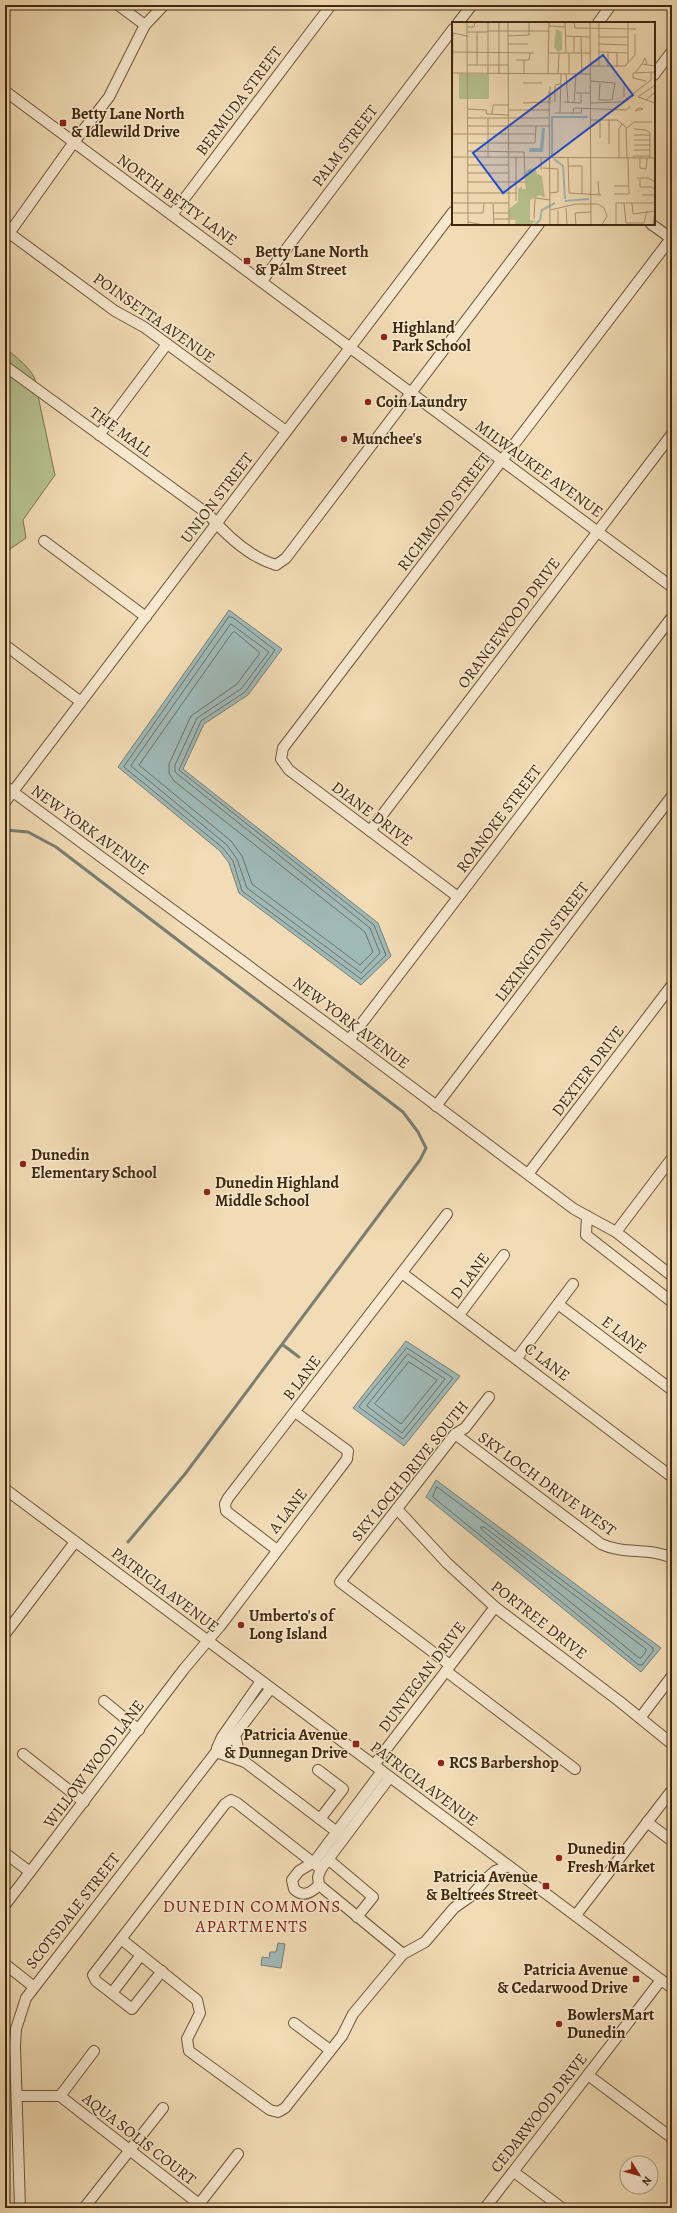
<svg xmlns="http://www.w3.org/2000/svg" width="677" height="2213" font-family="Alegreya,serif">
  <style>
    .green { fill: #b7c190; stroke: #7c754f }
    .water { fill: #9fb9b7; stroke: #797f73 }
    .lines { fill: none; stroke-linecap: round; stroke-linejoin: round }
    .shore { stroke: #707162; stroke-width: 1 }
    .stream { stroke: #797f73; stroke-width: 3 }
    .minor-casing { stroke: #6d5638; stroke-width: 12 }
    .minor { stroke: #f7e8cf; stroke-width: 10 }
    .poi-dot { fill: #8f2418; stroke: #f7e8cf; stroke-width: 1.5 }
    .labels { text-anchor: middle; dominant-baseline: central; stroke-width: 3; stroke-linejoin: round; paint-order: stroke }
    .street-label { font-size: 16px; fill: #41290e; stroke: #f7e8cf }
    .poi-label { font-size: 16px; font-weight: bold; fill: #41290e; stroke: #f7e8cf; text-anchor: start }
    .neighbourhood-label { font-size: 17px; letter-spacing: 1px; fill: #7a1f14; stroke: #f7e8cf }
    .inset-river { fill: none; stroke: #9fb9b7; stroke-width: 2 }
    .inset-road { fill: none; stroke: #ab9472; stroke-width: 1 }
    .view { fill: #1d4ed8; fill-opacity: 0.15; stroke: #1d4ed8; stroke-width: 2 }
    .inset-edge { fill: none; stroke: #41290e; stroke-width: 2 }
  </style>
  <rect width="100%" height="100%" fill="#f2dcb5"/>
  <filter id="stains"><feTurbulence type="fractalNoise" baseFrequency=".005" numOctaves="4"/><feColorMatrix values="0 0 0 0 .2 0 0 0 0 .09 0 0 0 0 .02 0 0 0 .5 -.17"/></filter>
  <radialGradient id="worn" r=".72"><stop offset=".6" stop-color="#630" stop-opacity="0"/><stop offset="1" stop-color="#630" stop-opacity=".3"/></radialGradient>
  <g class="green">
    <path d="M5,348C15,356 34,370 36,383L5,360Z"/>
    <path d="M5,372L38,396L55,475L23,520L26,538L10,549H5Z"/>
  </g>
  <g class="water">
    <path d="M229,610L282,649L248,695L204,724L183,769L378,923L391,956L361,985L239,893L229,863L220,851L118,767Z"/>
    <path d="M406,1341L460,1376L404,1446L353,1408Z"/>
    <path d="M436,1480L661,1648L641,1672L426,1497Z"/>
    <path d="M278,1943L285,1944L281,1968L261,1965L262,1957L269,1958L270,1952H276Z"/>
  </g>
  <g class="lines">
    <g class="shore">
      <path d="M229,617H232L275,650L245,692L201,721L179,770L374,925L386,955L361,979L242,891L233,861L223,848L124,767Z"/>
      <path d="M231,624L269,652L241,689L197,718L175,765V772L370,928L380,953L361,973L247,888L237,859L227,845L131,766Z"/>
      <path d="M235,632L260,653L237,684L191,716L169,764V773L174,781L365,932L373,952L360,965L252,884L242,856L231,841L139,765L232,633Z"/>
      <path d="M407,1348L453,1378L403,1439L359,1407Z"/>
      <path d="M408,1354L445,1379L402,1433L367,1406Z"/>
      <path d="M409,1362L437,1380L401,1424L375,1404Z"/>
      <path d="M437,1487L653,1648V1651L642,1665H639L433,1497Z"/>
      <path d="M481,1527H484L646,1649V1651L641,1658H639L482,1530Z"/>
    </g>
    <g class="stream">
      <path d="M5,830L28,832L56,847L403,1112L418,1132L426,1148L420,1160L185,1474L128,1542"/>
      <path d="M283,1345L299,1357"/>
    </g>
    <defs>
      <g id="minor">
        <path d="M118,5L145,25"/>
        <path d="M458,23L472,5"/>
        <path d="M598,23L611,5"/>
        <path d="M654,75L672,51"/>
        <path d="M5,91L672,587"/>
        <path d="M172,215L331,5"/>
        <path d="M651,224L672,239"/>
        <path d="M5,230L115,311L144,327L286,431"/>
        <path d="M5,239L74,142L109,97L145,25L164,5"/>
        <path d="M262,281L453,29"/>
        <path d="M5,366L208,514C226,535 249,557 276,565L286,558L539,224"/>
        <path d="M99,435L167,344"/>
        <path d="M44,541L146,617"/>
        <path d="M5,645L81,702"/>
        <path d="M5,786L349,1040L574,1209L616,1232L672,1276"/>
        <path d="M5,802L453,212"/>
        <path d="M370,831L672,434"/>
        <path d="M458,897L289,770L281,759L283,748L672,237"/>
        <path d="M349,1040L672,617"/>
        <path d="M436,1106L672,796"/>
        <path d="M528,1174L672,985"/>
        <path d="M587,1216L586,1235L672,1302"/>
        <path d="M616,1232L672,1158"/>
        <path d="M402,1273L672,1477"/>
        <path d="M558,1304L672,1390"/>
        <path d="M459,1315L504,1255"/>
        <path d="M517,1358L573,1284"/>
        <path d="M455,1434L601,1544C624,1555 650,1547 672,1558"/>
        <path d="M5,1489L672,1988"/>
        <path d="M397,1509L447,1563L495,1607L619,1701L672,1744"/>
        <path d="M277,1550L226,1511L225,1504L228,1498L447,1214"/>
        <path d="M5,1634L75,1542"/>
        <path d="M450,1665L340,1582L455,1434L465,1428L489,1397"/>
        <path d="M446,1671L575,1769"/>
        <path d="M104,1701L139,1730"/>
        <path d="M640,1718L672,1676"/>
        <path d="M235,1735L238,1748L245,1762"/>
        <path d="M217,1748L222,1737L261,1681"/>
        <path d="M216,1752L245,1762L341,1835"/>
        <path d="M23,1754L84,1802"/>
        <path d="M374,1765L495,1607"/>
        <path d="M318,1770L343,1789L320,1819"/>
        <path d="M390,1777L321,1869L318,1877L319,1885L403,1954"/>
        <path d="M647,1822L672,1841"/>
        <path d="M5,1853L30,1872"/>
        <path d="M329,1860L373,1897L357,1917"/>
        <path d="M321,1869L237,1803L231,1800L225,1804L121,1939L197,2000L200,2013L187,2039L189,2051L270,2110L278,2112L285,2108L342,2036L353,2014L403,1954L425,1942L454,1908L471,1896L486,1879L495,1871L509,1866"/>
        <path d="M319,1885C311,1893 303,1898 294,1889L292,1880L299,1871L314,1862L382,1771"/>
        <path d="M5,1905L184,1669L221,1625L347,1459L348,1451L295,1412"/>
        <path d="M576,1915L672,1790"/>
        <path d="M121,1939L93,1975L96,1981L132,2009L162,1971"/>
        <path d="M5,1964L34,1987"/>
        <path d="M112,1993L141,1955"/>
        <path d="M294,2023L330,2050"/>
        <path d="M588,2075L672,2138"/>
        <path d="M17,2096H60"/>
        <path d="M60,2096L199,2204"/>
        <path d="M60,2096L94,2051"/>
        <path d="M514,2172L562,2208"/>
        <path d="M20,2208L15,2046L16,2029L26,1998L216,1752L235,1735L271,1688"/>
        <path d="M84,2208L163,2108"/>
        <path d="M196,2208L238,2154"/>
        <path d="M485,2208L661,1980"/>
      </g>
    </defs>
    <use href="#minor" class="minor-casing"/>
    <use href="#minor" class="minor"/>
  </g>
  <g class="poi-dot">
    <rect x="59" y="119" width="8" height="8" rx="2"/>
    <rect x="243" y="257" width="8" height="8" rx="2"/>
    <circle cx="384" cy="337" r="4"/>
    <circle cx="368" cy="402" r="4"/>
    <circle cx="344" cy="439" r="4"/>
    <circle cx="23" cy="1164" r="4"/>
    <circle cx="207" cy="1192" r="4"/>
    <circle cx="241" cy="1625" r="4"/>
    <rect x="352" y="1740" width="8" height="8" rx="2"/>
    <circle cx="441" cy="1763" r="4"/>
    <circle cx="559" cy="1858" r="4"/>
    <rect x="542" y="1882" width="8" height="8" rx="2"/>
    <rect x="632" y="1975" width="8" height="8" rx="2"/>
    <circle cx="559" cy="2024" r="4"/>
  </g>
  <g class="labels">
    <g class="street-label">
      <text transform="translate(239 101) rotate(-53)">BERMUDA STREET</text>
      <text transform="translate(345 146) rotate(-53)">PALM STREET</text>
      <text transform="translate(177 200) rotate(36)">NORTH BETTY LANE</text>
      <text transform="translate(154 318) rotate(35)">POINSETTA AVENUE</text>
      <text transform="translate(121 432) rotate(36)">THE MALL</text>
      <text transform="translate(539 469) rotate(36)">MILWAUKEE AVENUE</text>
      <text transform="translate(217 498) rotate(-53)">UNION STREET</text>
      <text transform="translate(444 512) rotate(-53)">RICHMOND STREET</text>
      <text transform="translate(509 623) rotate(-53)">ORANGEWOOD DRIVE</text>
      <text transform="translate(372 814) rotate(37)">DIANE DRIVE</text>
      <text transform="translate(499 819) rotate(-53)">ROANOKE STREET</text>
      <text transform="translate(90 830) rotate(36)">NEW YORK AVENUE</text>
      <text transform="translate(542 942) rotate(-53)">LEXINGTON STREET</text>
      <text transform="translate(351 1023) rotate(37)">NEW YORK AVENUE</text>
      <text transform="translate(588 1071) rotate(-53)">DEXTER DRIVE</text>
      <text transform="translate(470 1276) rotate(-53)">D LANE</text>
      <text transform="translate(624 1335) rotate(37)">E LANE</text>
      <text transform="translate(547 1362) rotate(37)">C LANE</text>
      <text transform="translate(302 1378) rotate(-53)">B LANE</text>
      <text transform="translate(410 1471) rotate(-51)">SKY LOCH DRIVE SOUTH</text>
      <text transform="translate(547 1484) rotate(36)">SKY LOCH DRIVE WEST</text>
      <text transform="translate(288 1511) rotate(-52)">A LANE</text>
      <text transform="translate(165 1590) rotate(37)">PATRICIA AVENUE</text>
      <text transform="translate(539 1620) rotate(38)">PORTREE DRIVE</text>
      <text transform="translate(422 1677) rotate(-53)">DUNVEGAN DRIVE</text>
      <text transform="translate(94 1764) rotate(-53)">WILLOW WOOD LANE</text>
      <text transform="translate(424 1784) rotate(37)">PATRICIA AVENUE</text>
      <text transform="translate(73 1911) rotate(-52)">SCOTSDALE STREET</text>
      <text transform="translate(539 2113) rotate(-52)">CEDARWOOD DRIVE</text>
      <text transform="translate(139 2139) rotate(38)">AQUA SOLIS COURT</text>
    </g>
    <g class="poi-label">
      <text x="71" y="114">Betty Lane North<tspan x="71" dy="18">&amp; Idlewild Drive</tspan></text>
      <text x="255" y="252">Betty Lane North<tspan x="255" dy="18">&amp; Palm Street</tspan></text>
      <text x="392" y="328">Highland<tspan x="392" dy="18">Park School</tspan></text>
      <text x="376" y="402">Coin Laundry</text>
      <text x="352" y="439">Munchee's</text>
      <text x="31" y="1155">Dunedin<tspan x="31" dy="18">Elementary School</tspan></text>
      <text x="215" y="1183">Dunedin Highland<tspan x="215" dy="18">Middle School</tspan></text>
      <text x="249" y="1616">Umberto's of<tspan x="249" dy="18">Long Island</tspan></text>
      <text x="348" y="1735" text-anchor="end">Patricia Avenue<tspan x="348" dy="18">&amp; Dunnegan Drive</tspan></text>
      <text x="449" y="1763">RCS Barbershop</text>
      <text x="567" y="1849">Dunedin<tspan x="567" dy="18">Fresh Market</tspan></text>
      <text x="538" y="1877" text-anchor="end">Patricia Avenue<tspan x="538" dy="18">&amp; Beltrees Street</tspan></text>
      <text x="628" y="1970" text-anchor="end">Patricia Avenue<tspan x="628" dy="18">&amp; Cedarwood Drive</tspan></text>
      <text x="567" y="2015">BowlersMart<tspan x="567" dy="18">Dunedin</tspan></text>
    </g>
    <g class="neighbourhood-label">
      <text x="252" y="1906">DUNEDIN COMMONS<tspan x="252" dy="20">APARTMENTS</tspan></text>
    </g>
  </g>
  <g transform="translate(452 22)">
    <rect width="203" height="203" fill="#f2dcb5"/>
    <path d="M104,7L110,10V28L106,30L102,25ZM7,51L15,52V77H7ZM15,52H37V77H15ZM83,146L85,152L90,154L93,176L88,173L78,178V198L84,199L78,203H63L64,196H57V187L66,180V167L70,164V167H74L72,152L77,147Z" fill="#b7c190"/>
    <path d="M90,106H93L91,130H77V126H88Z" fill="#9fb9b7"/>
    <path class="inset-river" d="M100,134V95H136M102,137L111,144L113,177M113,179L137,177M83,203L88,198L90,188L103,181"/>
    <path class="inset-road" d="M15,0L16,203M56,0L57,203M113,0L114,31M122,0L123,6L184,7M138,0L139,203M147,0V44M176,0V41M97,4L113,5M15,5H22L23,0M35,9H97M15,10H35M25,10V43M1,11L15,14M56,14L77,13V0M113,14L138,15M122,15V31M129,15L130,52M147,15H176M56,22H76M147,22L176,23M1,30L82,31M147,30L176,31M156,30V45M165,30V45M97,31H139M117,31V52M64,38H77L78,31M72,38V52M190,42L193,36L195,42M15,43H56M138,44H173L183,33V12M0,51L138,52M183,51L190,42L203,44M36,52V0M47,52V0M96,52L97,0M106,52L107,31M114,52L116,81M139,59L163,61L160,78H147L148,61M194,59L181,56V51L203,50M71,61H90M203,63L186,75L203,81M97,69L98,203M124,71H139M172,75V62M194,78L203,70M103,80V63L108,62M112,80L129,81V71M71,81L97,80M122,81L124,52M139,81L170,80L199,58V51M98,82V64M186,86H189L191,87L183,89ZM15,87L34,88L35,92L56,93M56,88H97M103,91H129L130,86M108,91L109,52M121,91L122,86L174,88L178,85M40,92L41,83H56M15,96H97M36,96V135M139,98H165L174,105L175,136M157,98V122M148,99V116M15,104H97M175,106L182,100H200M182,107L194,108L198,111V136M1,112H84M182,113H198M182,118H198M15,121H83L84,104M182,123H198M182,128H198M15,129L72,130L73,155M0,135L203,136M64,135V179M89,135V148M116,135L117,171L149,173M167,136V107L170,102M181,136L182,134H198M188,136V146L194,147L195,136M0,138L1,11M15,143H56M116,144H130V171M91,146L106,147V170L98,171M15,151H56M185,156H196L203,160M188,157V165H200L203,168M146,159L147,173M15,160H74M162,164H176M1,171H65M162,172H177L176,136M190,173H203M0,181H57M172,181L174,201H192L195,189M180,181L181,192L203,189M41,182L42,203M114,186L115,203M98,188L124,182H146L152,186L155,194L150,203M106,188V203M0,191H31L32,181M41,191H57M42,197H64M82,197L83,176L98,178M16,200L32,203M124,203L123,191L139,190M164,203V181H203M201,203L203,189"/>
    <path class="view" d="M151,33L181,73L51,171L21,131Z"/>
    <rect width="203" height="203" class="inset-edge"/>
  </g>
  <rect width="677" height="2213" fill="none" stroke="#f2dcb5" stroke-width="20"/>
  <rect x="6" y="6" width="665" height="2201" fill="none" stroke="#41290e" stroke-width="2"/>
  <rect x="10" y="10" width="657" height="2193" fill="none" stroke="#41290e"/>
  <g transform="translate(639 2175) rotate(127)"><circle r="19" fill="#f7e8cf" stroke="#ae9c82"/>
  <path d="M0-3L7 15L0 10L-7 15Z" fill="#8f2418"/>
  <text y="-6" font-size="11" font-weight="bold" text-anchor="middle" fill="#41290e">N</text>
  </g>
  <rect width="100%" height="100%" filter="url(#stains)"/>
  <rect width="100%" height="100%" fill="url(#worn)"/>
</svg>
